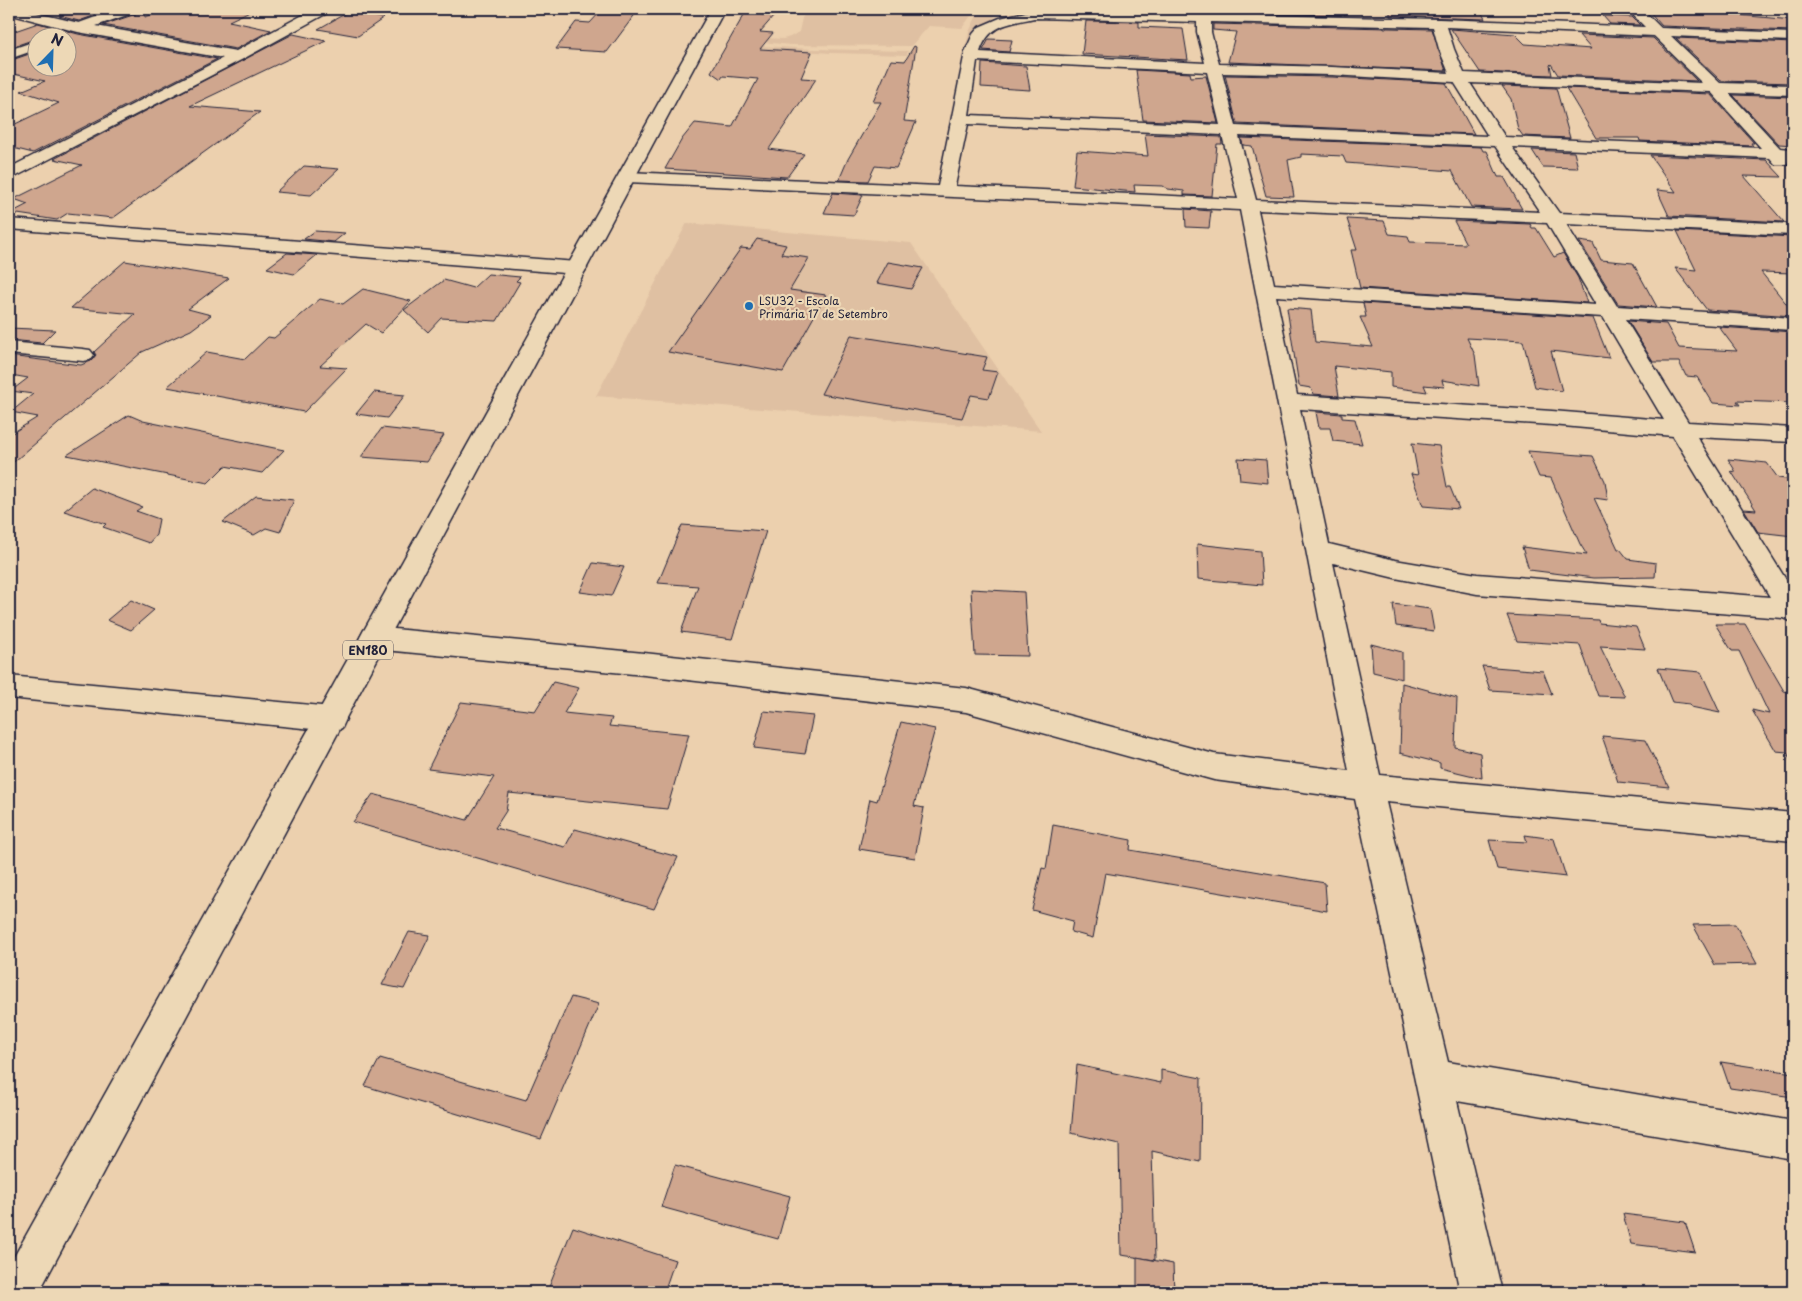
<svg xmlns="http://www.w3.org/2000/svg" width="1802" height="1301" font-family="'Playpen Sans',sans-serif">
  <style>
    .built { fill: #dfc0a2 }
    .building { fill: #cfa68e; stroke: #22223b }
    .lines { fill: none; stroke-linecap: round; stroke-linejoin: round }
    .minor-casing { stroke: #22223b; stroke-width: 3 }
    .major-casing { stroke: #22223b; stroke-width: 3 }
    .minor { fill: #edd8b6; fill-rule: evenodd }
    .major { fill: #edd8b6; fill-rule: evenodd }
    .poi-dot { fill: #1f6fb2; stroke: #edd8b6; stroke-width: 2 }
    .labels { text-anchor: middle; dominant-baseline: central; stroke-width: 4.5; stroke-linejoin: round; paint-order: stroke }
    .far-poi-label { font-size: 11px; fill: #22223b; stroke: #edd8b6; text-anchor: start }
    .shield { fill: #edd8b6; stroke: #5f5960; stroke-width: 1 }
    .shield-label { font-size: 12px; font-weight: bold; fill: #22223b }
  </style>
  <rect width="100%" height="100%" fill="#ecd0ae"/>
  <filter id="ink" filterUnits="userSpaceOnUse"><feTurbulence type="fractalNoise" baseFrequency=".02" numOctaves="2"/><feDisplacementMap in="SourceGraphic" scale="10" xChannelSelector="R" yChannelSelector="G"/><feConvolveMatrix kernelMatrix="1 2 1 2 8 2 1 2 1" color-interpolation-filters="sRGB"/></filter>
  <g filter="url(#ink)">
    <g class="built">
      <path d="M809,9H976L962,28L929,26L911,46L790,45L744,40L745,37L783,39L790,37L799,32L802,18Z"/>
      <path d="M980,9H1000L995,15L992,25H983L978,31L972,50L965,49L969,32Z"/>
      <path d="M744,45L814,49L908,51L907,55L831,53L741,47Z"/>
      <path d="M687,223L911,243L1041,431L596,396Z"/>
    </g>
    <g class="building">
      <path d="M81,9H113L79,21L59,16Z"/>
      <path d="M139,9H144L145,17L168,9H254L229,21L271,30L236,49L103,25L136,14Z"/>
      <path d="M1213,9H1340L1343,15L1213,12Z"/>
      <path d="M1390,9H1479L1476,11H1481L1485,19L1390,16Z"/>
      <path d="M1653,9H1692L1694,11L1793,20V31L1662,26L1649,11H1655Z"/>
      <path d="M601,11L636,13L607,52L556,49L576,22L590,23Z"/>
      <path d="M348,12L384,18L358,36L318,29Z"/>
      <path d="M745,13L774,16L760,32L773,33L760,49L812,52L801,78L816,79L769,149L804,154L787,177L665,169L682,139L695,123L732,127L758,79L723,76L721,79L711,72Z"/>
      <path d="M1603,16L1632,17L1640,25L1610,24Z"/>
      <path d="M1086,21L1139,22V27L1183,29L1188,60L1082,54Z"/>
      <path d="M38,23L78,34L217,59L33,153L9,147V127L59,103L21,91L45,81L9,73V61L38,51V68H68V38H38L9,48V33Z"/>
      <path d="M1213,24L1432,29L1446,71L1228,62L1236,32L1213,30Z"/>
      <path d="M1451,29L1515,34L1525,44L1591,49L1579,35L1653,38L1697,81L1558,75L1551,64L1550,65L1552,75L1480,72Z"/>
      <path d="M293,34L326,41L190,106L260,112L113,218L68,213L57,220L11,213L28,204L14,199L82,165L54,159Z"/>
      <path d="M1676,38L1793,43V83L1721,81Z"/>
      <path d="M989,39L1012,40L1009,52L983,50Z"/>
      <path d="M914,46L916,47L904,121L916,122L896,168L875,166L868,181L839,180L848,159L881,102H873L891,60L905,61Z"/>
      <path d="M982,63L1026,66L1030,90L981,87Z"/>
      <path d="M1136,70L1190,73L1191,77L1206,76L1218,123L1143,120Z"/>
      <path d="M1225,75L1332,77L1446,83L1474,134L1237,124Z"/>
      <path d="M1502,86L1556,88L1570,138L1523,136L1518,129L1511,99Z"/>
      <path d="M1566,88L1710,94L1754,143H1751L1753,146L1640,141L1639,138H1596Z"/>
      <path d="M1733,95L1793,97V145L1779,144Z"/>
      <path d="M1145,134L1221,137L1222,144H1217L1212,196L1184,195V191L1168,189L1163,186L1134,185L1135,192L1073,186L1077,151L1148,156Z"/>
      <path d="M1241,138L1481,147L1483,151H1487L1498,177H1504L1522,209L1471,207L1452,171L1346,163L1343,156L1301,154V157L1288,160L1294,197L1266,196L1252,146L1243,145Z"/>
      <path d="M1532,150L1574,152L1578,168L1543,167Z"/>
      <path d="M1650,155L1766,160L1782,177L1744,176L1784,222L1669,216L1657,190L1676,192Z"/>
      <path d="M304,166L339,169L311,195L276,192Z"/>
      <path d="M833,193L863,195L854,215L824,213Z"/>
      <path d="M1185,209L1211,211L1209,228L1186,227Z"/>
      <path d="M1347,219L1384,221L1389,234L1408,236L1410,242L1466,244L1454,221L1530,224L1532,228H1536L1554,257L1563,253L1578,278L1587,303L1360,288L1351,250H1357Z"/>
      <path d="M315,231L345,233L334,242L304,239Z"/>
      <path d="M1677,231L1793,237V273L1761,272L1793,312V316L1707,310L1675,268L1696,270Z"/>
      <path d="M757,239L786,245L781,254L809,258L790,290L826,295L783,372L668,352L741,248L750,249Z"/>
      <path d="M1579,241L1593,243L1601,260L1633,263L1657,307L1618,304Z"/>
      <path d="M287,253L317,255L294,274L267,268Z"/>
      <path d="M125,261L229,278L188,309L211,315L191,330L142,352L9,466V435L38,417L11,412L33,394L11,391L28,378L11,375L9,378V356L81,365L91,361L96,355L94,352L135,314L71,308Z"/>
      <path d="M888,262L923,268L911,289L877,283Z"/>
      <path d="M488,274L520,277L516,281L520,282L497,321L441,318L428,332L404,310L444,280L473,288Z"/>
      <path d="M363,289L411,301L381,333L366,324L320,366L347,368L304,412L167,387L207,352L245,359L268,337L274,338L320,299L343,304Z"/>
      <path d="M1363,303L1593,318L1609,358L1551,351L1562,391L1535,387L1523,341L1467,338L1475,355L1479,386L1442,380L1444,387L1424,385L1427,392L1391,387V372L1334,366L1339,396L1313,394L1311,388L1299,386L1287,308L1311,310L1315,342L1373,347L1360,317H1366Z"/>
      <path d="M1628,321L1666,324L1679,348L1737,351L1719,327L1793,332V403L1737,401L1740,405L1713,403L1697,377L1686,376L1679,362H1653Z"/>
      <path d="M9,328L55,330L42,343L9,340Z"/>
      <path d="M851,335L987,357L982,370L998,372L989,398L971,395L962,418L821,394Z"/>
      <path d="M374,392L405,395L387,418L356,414Z"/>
      <path d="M1316,412L1342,414V418L1355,419L1362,444L1333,441L1330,428H1319Z"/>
      <path d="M129,415L143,421L284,450L262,473L225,466L208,483L67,455Z"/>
      <path d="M382,428L444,435L427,462L361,457Z"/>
      <path d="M1412,443L1439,446L1447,487H1450L1459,509L1423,506L1411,474L1418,475Z"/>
      <path d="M1528,451L1593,456L1605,481L1608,500L1594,498L1618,549H1620L1628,559L1656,563L1655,577L1594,578L1529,570L1522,547L1587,555L1580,544L1551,478L1539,477Z"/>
      <path d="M1238,458L1266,460L1268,483L1240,480Z"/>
      <path d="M1728,459L1767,463L1778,478L1793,480V536L1758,532L1744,509L1756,510L1731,471L1736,472Z"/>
      <path d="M92,488L142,507L136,511L159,519L156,535L149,543L103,527L106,524L64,511Z"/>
      <path d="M256,496L294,500L280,532L266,528L254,535L223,522Z"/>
      <path d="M682,525L766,531L732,639L681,632L698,586L658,583Z"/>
      <path d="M1197,544L1260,551L1262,585L1198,579Z"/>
      <path d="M593,563L624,567L611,596L580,592Z"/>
      <path d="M971,589L1024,592L1028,656L975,655Z"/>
      <path d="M131,600L154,610L131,630L107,620Z"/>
      <path d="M1393,604L1430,609L1434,631L1396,626Z"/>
      <path d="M1507,615L1598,620L1599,623L1636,627L1645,649L1600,646L1625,697L1598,696L1580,645L1517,641Z"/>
      <path d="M1715,624H1745L1784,691L1793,693V766L1787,752L1776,751L1752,710L1769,714L1739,651H1732Z"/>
      <path d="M1371,644L1402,652V679L1373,672Z"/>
      <path d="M1482,666L1543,671L1552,694L1490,690Z"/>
      <path d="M1658,668L1701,672L1720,713L1691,707L1690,704L1672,702Z"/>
      <path d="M553,682L579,688L564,713L612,718L609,726L689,734L667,809L509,793L506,811L495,828L565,847L575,829L678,857L654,909L353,822L373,794L467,820L494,777L428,769L461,702L535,711Z"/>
      <path d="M1402,683L1457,698L1455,747L1480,753L1482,778L1440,768V763L1400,753Z"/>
      <path d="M764,711L813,716L805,754L754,748Z"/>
      <path d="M901,722L935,729L914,806L924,808L915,858L859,849L870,799L877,801Z"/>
      <path d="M1602,736L1645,740L1669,787L1618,782Z"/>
      <path d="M1053,825L1131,840L1130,850L1325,883L1327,911L1105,873L1093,938L1071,932L1073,921L1032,910L1042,868L1046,869Z"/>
      <path d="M1525,835L1554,839L1566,877L1497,869L1489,840L1527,842Z"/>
      <path d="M1735,924L1757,964L1715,965L1693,925Z"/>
      <path d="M409,932L430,935L404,989L382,985Z"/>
      <path d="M571,997L599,1004L541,1139L365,1086L380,1058L526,1100Z"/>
      <path d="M1721,1062L1793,1073V1097L1730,1088Z"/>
      <path d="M1077,1065L1161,1083V1070L1201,1078L1200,1162L1152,1151L1155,1260L1121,1255L1119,1144L1071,1133Z"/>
      <path d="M675,1165L790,1196L778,1239L661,1207Z"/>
      <path d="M1623,1214L1685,1222L1695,1252L1631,1244Z"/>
      <path d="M573,1227L675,1260L664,1292H547Z"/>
      <path d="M1137,1257L1173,1264L1174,1292H1137Z"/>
    </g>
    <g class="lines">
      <defs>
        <g id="minor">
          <path d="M9,9H20L79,23L118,9H137L135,12L96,26L236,51L314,9H331L329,12L243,59L9,180V168L223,58L78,32L9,14Z"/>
          <path d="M1197,9H1211V14L1439,19L1645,27L1627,9H1642L1661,28L1793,33V41L1671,36L1720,83L1793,85V95L1729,93L1780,148L1793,149V159H1789L1787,164H1775L1770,158L1512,147L1559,213L1793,224V235L1566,224L1617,306L1793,318V330L1625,319L1688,422L1793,428V442L1697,437L1793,591V622L1783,618L1477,594L1395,578L1333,563L1380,775L1793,813V841L1386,802L1448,1062L1793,1121V1159L1457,1101L1502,1292H1460L1355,799L1214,780L966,712L644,675L374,649L364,646L360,638L364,630L374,627L644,653L966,688L1214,754L1349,771L1240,210L627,182L621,181L618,177L621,173L627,172L938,186L965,52L973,34L979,27L1000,18L1034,10L1197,13ZM1034,18L1197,22V32L1205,63L980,52C989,24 1008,24 1034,18ZM1211,22L1433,27L1439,49L1449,73L1332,67L1219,64L1211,32ZM1447,27L1654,36L1702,83L1464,73L1454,49ZM977,61L1207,72L1220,125L969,115ZM1222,73L1332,75L1454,82L1488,136L1236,126ZM1470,83L1711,92L1761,148L1505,137ZM968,124L1222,135L1238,199L955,186ZM1239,136L1495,146L1540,212L1256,200ZM1258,210L1547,223L1596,305L1274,284ZM1276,296L1603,317L1664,420L1552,411L1297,395ZM1300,409L1552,425L1673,436L1770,597L1477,574L1395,560L1329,544Z"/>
          <path d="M38,40V49L9,59V50Z"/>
          <path d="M9,219L577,262L584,264L587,268L584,272L577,274L9,229Z"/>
          <path d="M9,342L83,349L90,350L94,355L90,360L83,361L9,354Z"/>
          <path d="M9,676L332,707L342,710L346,719L342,728L332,731L9,698Z"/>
        </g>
        <path id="major" d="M711,9H725L39,1292H9V1266Z"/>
      </defs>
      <use href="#minor" class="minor-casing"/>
      <use href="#major" class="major-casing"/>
      <use href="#minor" class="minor"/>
      <use href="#major" class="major"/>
    </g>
  </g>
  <circle class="poi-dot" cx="749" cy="306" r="5"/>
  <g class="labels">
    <g class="far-poi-label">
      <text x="759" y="300">LSU32 - Escola<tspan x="759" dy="13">Primária 17 de Setembro</tspan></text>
    </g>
    <rect class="shield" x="343" y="640.5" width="50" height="19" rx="4"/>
    <g class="shield-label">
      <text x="368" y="650">EN180</text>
    </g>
  </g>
  <rect width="1802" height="1301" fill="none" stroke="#edd8b6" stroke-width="30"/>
  <rect x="15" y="15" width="1772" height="1271" fill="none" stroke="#22223b" stroke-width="2" filter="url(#ink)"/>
  <g transform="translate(52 52) rotate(23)"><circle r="24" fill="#edd8b6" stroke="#9c8f85"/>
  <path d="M0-4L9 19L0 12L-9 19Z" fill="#1f6fb2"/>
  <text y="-8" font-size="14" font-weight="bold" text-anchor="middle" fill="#22223b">N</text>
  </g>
</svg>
